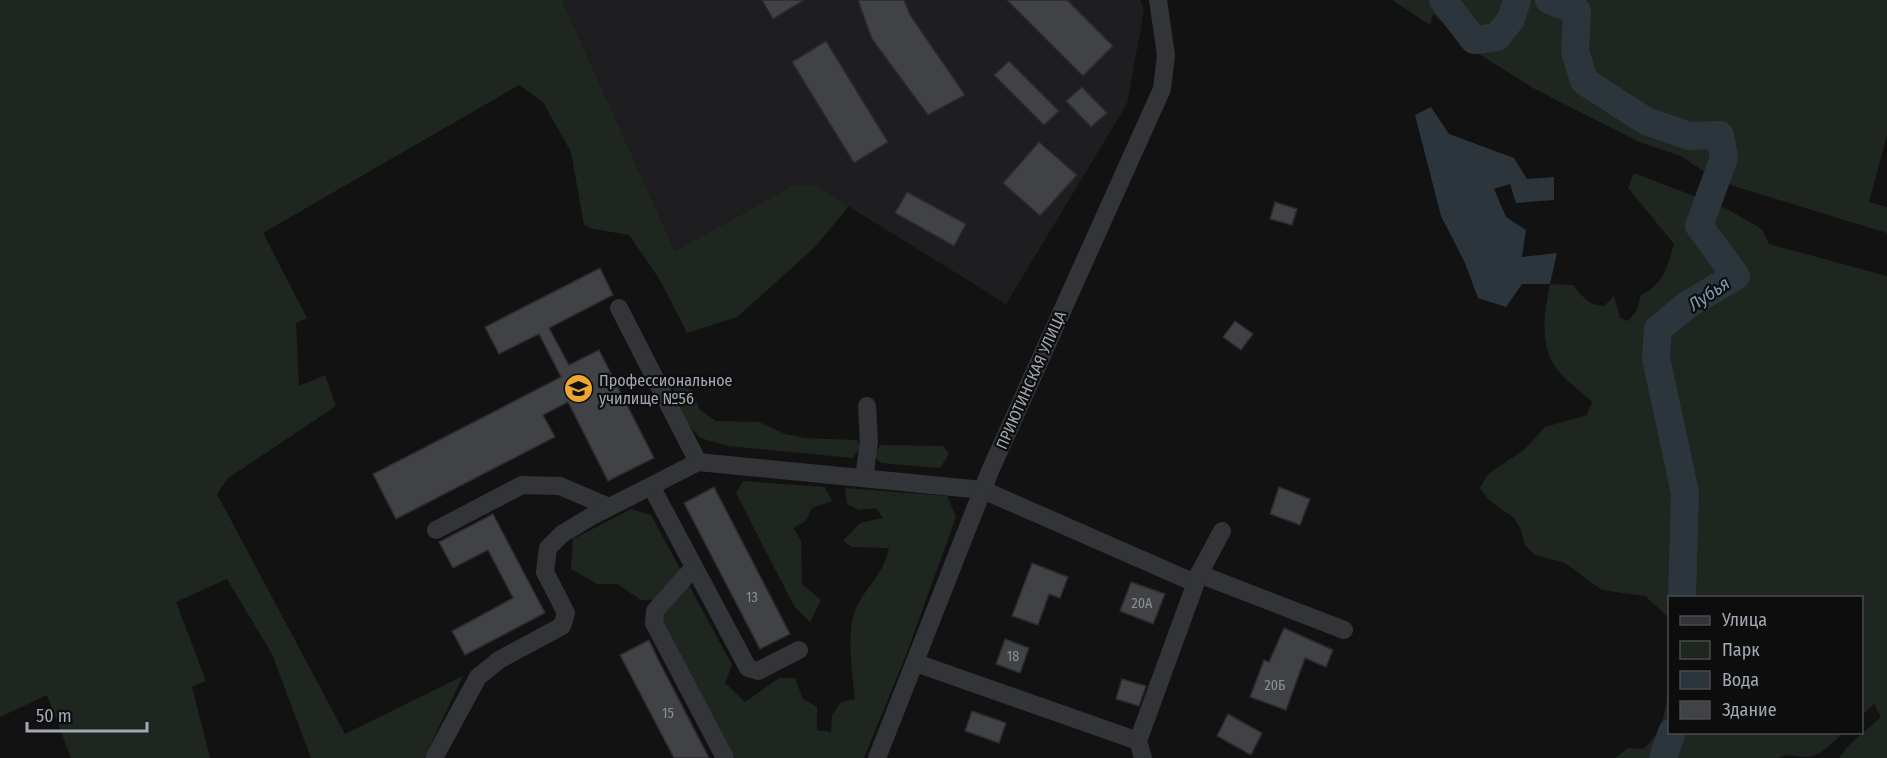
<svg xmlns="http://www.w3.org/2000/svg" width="1887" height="758" font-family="'Fira Sans Condensed',sans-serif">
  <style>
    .built { fill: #1e1e20 }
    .green { fill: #1e261f }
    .water { fill: #2c353b }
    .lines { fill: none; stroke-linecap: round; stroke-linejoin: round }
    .river { stroke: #2c353b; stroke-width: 28 }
    .building { fill: #414246; stroke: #2c2c2f; stroke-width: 1.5 }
    .minor { stroke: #333438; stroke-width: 18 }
    .labels { text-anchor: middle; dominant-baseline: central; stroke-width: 4.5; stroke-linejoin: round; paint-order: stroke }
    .number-label { font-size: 14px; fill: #8a8f98 }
    .poi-label { font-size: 16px; fill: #a3a9b4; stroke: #0d0d0e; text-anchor: start }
    .street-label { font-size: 16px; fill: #a3a9b4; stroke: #0d0d0e }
    .water-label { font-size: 18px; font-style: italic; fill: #7b98ae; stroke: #0d0d0e }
  </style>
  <rect width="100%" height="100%" fill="#121213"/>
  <path class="built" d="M562,0H1140L1144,11L1127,104L1006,304L816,186H792L675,251Z"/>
  <g class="green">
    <path d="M0,0H562L675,251L792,186H816L849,206L815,247L737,317L687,333L660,280L629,235L593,229L584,225L571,152L543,102L519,85L263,233L307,318L296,323L299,386L325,375L336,406L227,479L217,494L345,734L463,676L424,758H311L272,654L227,579L176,602L206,681L192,687L210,758H71L47,695L0,717Z"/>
    <path d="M1392,0H1887V135L1869,202L1887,207V233L1734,186L1706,173L1681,156L1639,142L1533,88L1482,56L1433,14L1430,25Z"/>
    <path d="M1634,173L1725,208L1762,229L1769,244L1887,276V758H1839L1849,745L1881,717L1874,704L1862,715V598H1670L1669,618L1645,596L1602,590L1565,563L1535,555L1525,545L1521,530L1514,518L1489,500L1480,488L1488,474L1525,449L1545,427L1587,415L1592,402C1582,392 1570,384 1560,373C1538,348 1544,314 1550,284L1573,285C1583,297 1588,305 1604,306L1614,296L1620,318L1628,321L1637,310L1641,295C1664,284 1667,267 1674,244L1628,188Z"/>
    <path d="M674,386L692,390L700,410L716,421L759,422L785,434L805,438L857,440L861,446L853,458L728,446L700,438L674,408Z"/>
    <path d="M880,445L943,446L949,454L940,468L881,463L873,456Z"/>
    <path d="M743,481L825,487L832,501L812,508L806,521L793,528L801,540L802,584L821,600L810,622L794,606L736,493Z"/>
    <path d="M845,488L947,496L956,517L906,655L864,758H735L661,620L669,606L667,599L641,600L617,584H597L571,569L573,539L631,509L651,515L732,665L725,683L745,702L779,678H795L803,699L817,707V730L831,732L832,715L841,702L855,699C852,673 845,627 858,604C870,583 884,572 889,548L852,547L843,541L860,523L883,518L876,508L859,510L847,504Z"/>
    <path d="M1669,629L1670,732L1843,733C1831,744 1820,758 1802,757C1792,756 1789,754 1779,758H1615L1628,748L1643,749C1677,722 1665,667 1669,629Z"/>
  </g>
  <path class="water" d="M1431,107L1449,134L1514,158L1527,179L1554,177V200L1516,203L1510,184L1494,189L1506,217L1526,230L1522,257L1557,253L1550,284H1522L1506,307L1478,298L1465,263L1441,216L1415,115Z"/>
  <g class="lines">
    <g class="river">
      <path d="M1443,0L1474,40L1497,37L1511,19L1517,0"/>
      <path d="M1549,0L1577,11L1575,51L1584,81L1646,121L1689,136L1720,135L1724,158L1699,226L1736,276L1687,305L1658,329L1656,358L1685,493L1682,598"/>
      <path d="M1663,758L1672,732"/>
    </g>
  </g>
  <g class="building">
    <path d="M762,0H804L773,19Z"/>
    <path d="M858,0H904L910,15L965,95L928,115L872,39Z"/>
    <path d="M1007,0H1067L1113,46L1083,76Z"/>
    <path d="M826,41L888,142L854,163L792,62Z"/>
    <path d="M1009,61L1059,111L1044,125L994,75Z"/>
    <path d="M1082,87L1107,113L1091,127L1066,101Z"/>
    <path d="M1039,142L1077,175L1040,216L1003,183Z"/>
    <path d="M907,192L966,224L954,246L895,213Z"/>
    <path d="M1275,202L1297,209L1292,225L1270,219Z"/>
    <path d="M600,268L613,295L549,328L569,365L599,350L654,458L608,481L568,402L543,415L555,437L396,519L373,474L561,377L539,334L499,354L485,327Z"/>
    <path d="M1235,321L1253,334L1241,350L1223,337Z"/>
    <path d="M714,487L790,634L760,649L684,503Z"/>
    <path d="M1279,487L1310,499L1300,525L1270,514Z"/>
    <path d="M493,514L545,613L465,655L452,631L513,598L488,550L453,568L439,542Z"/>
    <path d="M1032,563L1068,577L1060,598L1049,594L1038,625L1012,616Z"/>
    <path d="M1131,582L1165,594L1153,624L1120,611Z"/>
    <path d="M1284,628L1333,650L1326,667L1305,658L1286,710L1250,697L1264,660L1269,662Z"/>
    <path d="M1005,639L1029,648L1020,673L996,664Z"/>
    <path d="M649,640L659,661L709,758H674L620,655Z"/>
    <path d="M1122,679L1146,686L1139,706L1116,699Z"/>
    <path d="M972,711L1006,723L999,743L965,731Z"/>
    <path d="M1228,714L1262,733L1251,755L1217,736Z"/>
  </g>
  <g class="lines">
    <g class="minor">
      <path d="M619,308L698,462"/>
      <path d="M864,478L869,442L867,406"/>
      <path d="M651,486L748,668L758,671L799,650"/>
      <path d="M436,530L522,485L560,486L609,507"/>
      <path d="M694,567L655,611L654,623L725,758"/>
      <path d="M1199,574L1344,630"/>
      <path d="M916,663L1138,741"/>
      <path d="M434,758L478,677L499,660L562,626L566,613L545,572L548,548L562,534L592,516L698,462L983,490L1195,583"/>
      <path d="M877,758L990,471L1162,89L1166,55L1158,0"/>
      <path d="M1143,758L1138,741L1199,574L1222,531"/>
    </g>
  </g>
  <defs>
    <symbol id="university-disc" viewBox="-11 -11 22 22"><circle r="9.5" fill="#eda630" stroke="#0d0d0e"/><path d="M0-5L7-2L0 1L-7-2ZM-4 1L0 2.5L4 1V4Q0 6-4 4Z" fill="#111"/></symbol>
  </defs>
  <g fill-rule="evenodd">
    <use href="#university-disc" x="562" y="372" width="33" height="33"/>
  </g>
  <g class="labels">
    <g class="number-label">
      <text x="752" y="597">13</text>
      <text x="1142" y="603">20А</text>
      <text x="1013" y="656">18</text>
      <text x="1275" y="685">20Б</text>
      <text x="668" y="713">15</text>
    </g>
    <g class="poi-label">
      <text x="599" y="380">Профессиональное<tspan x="599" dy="18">училище №56</tspan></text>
    </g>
    <g class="street-label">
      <text transform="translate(1031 380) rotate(-66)">ПРИЮТИНСКАЯ УЛИЦА</text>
    </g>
    <g class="water-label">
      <text transform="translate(1709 294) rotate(-34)">Лубья</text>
    </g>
  </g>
  <rect x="1668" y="596" width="195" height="138" fill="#0d0d0e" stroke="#494b50" stroke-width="1.5"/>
  <rect x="1680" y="616" width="30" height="9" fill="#333438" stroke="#494b50" stroke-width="1.5"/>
  <text x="1722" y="626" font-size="18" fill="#a3a9b4">Улица</text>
  <rect x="1680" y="641" width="30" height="18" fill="#1e261f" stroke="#494b50" stroke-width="1.5"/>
  <text x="1722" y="656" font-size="18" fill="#a3a9b4">Парк</text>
  <rect x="1680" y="671" width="30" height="18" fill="#2c353b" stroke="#494b50" stroke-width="1.5"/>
  <text x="1722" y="686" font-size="18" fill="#a3a9b4">Вода</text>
  <rect x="1680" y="701" width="30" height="18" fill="#414246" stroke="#494b50" stroke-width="1.5"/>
  <text x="1722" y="716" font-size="18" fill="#a3a9b4">Здание</text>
  <path d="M27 722v9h120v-9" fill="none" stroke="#a3a9b4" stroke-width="3"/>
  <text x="36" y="722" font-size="18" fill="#a3a9b4" stroke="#0d0d0e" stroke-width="4.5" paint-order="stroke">50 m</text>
</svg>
